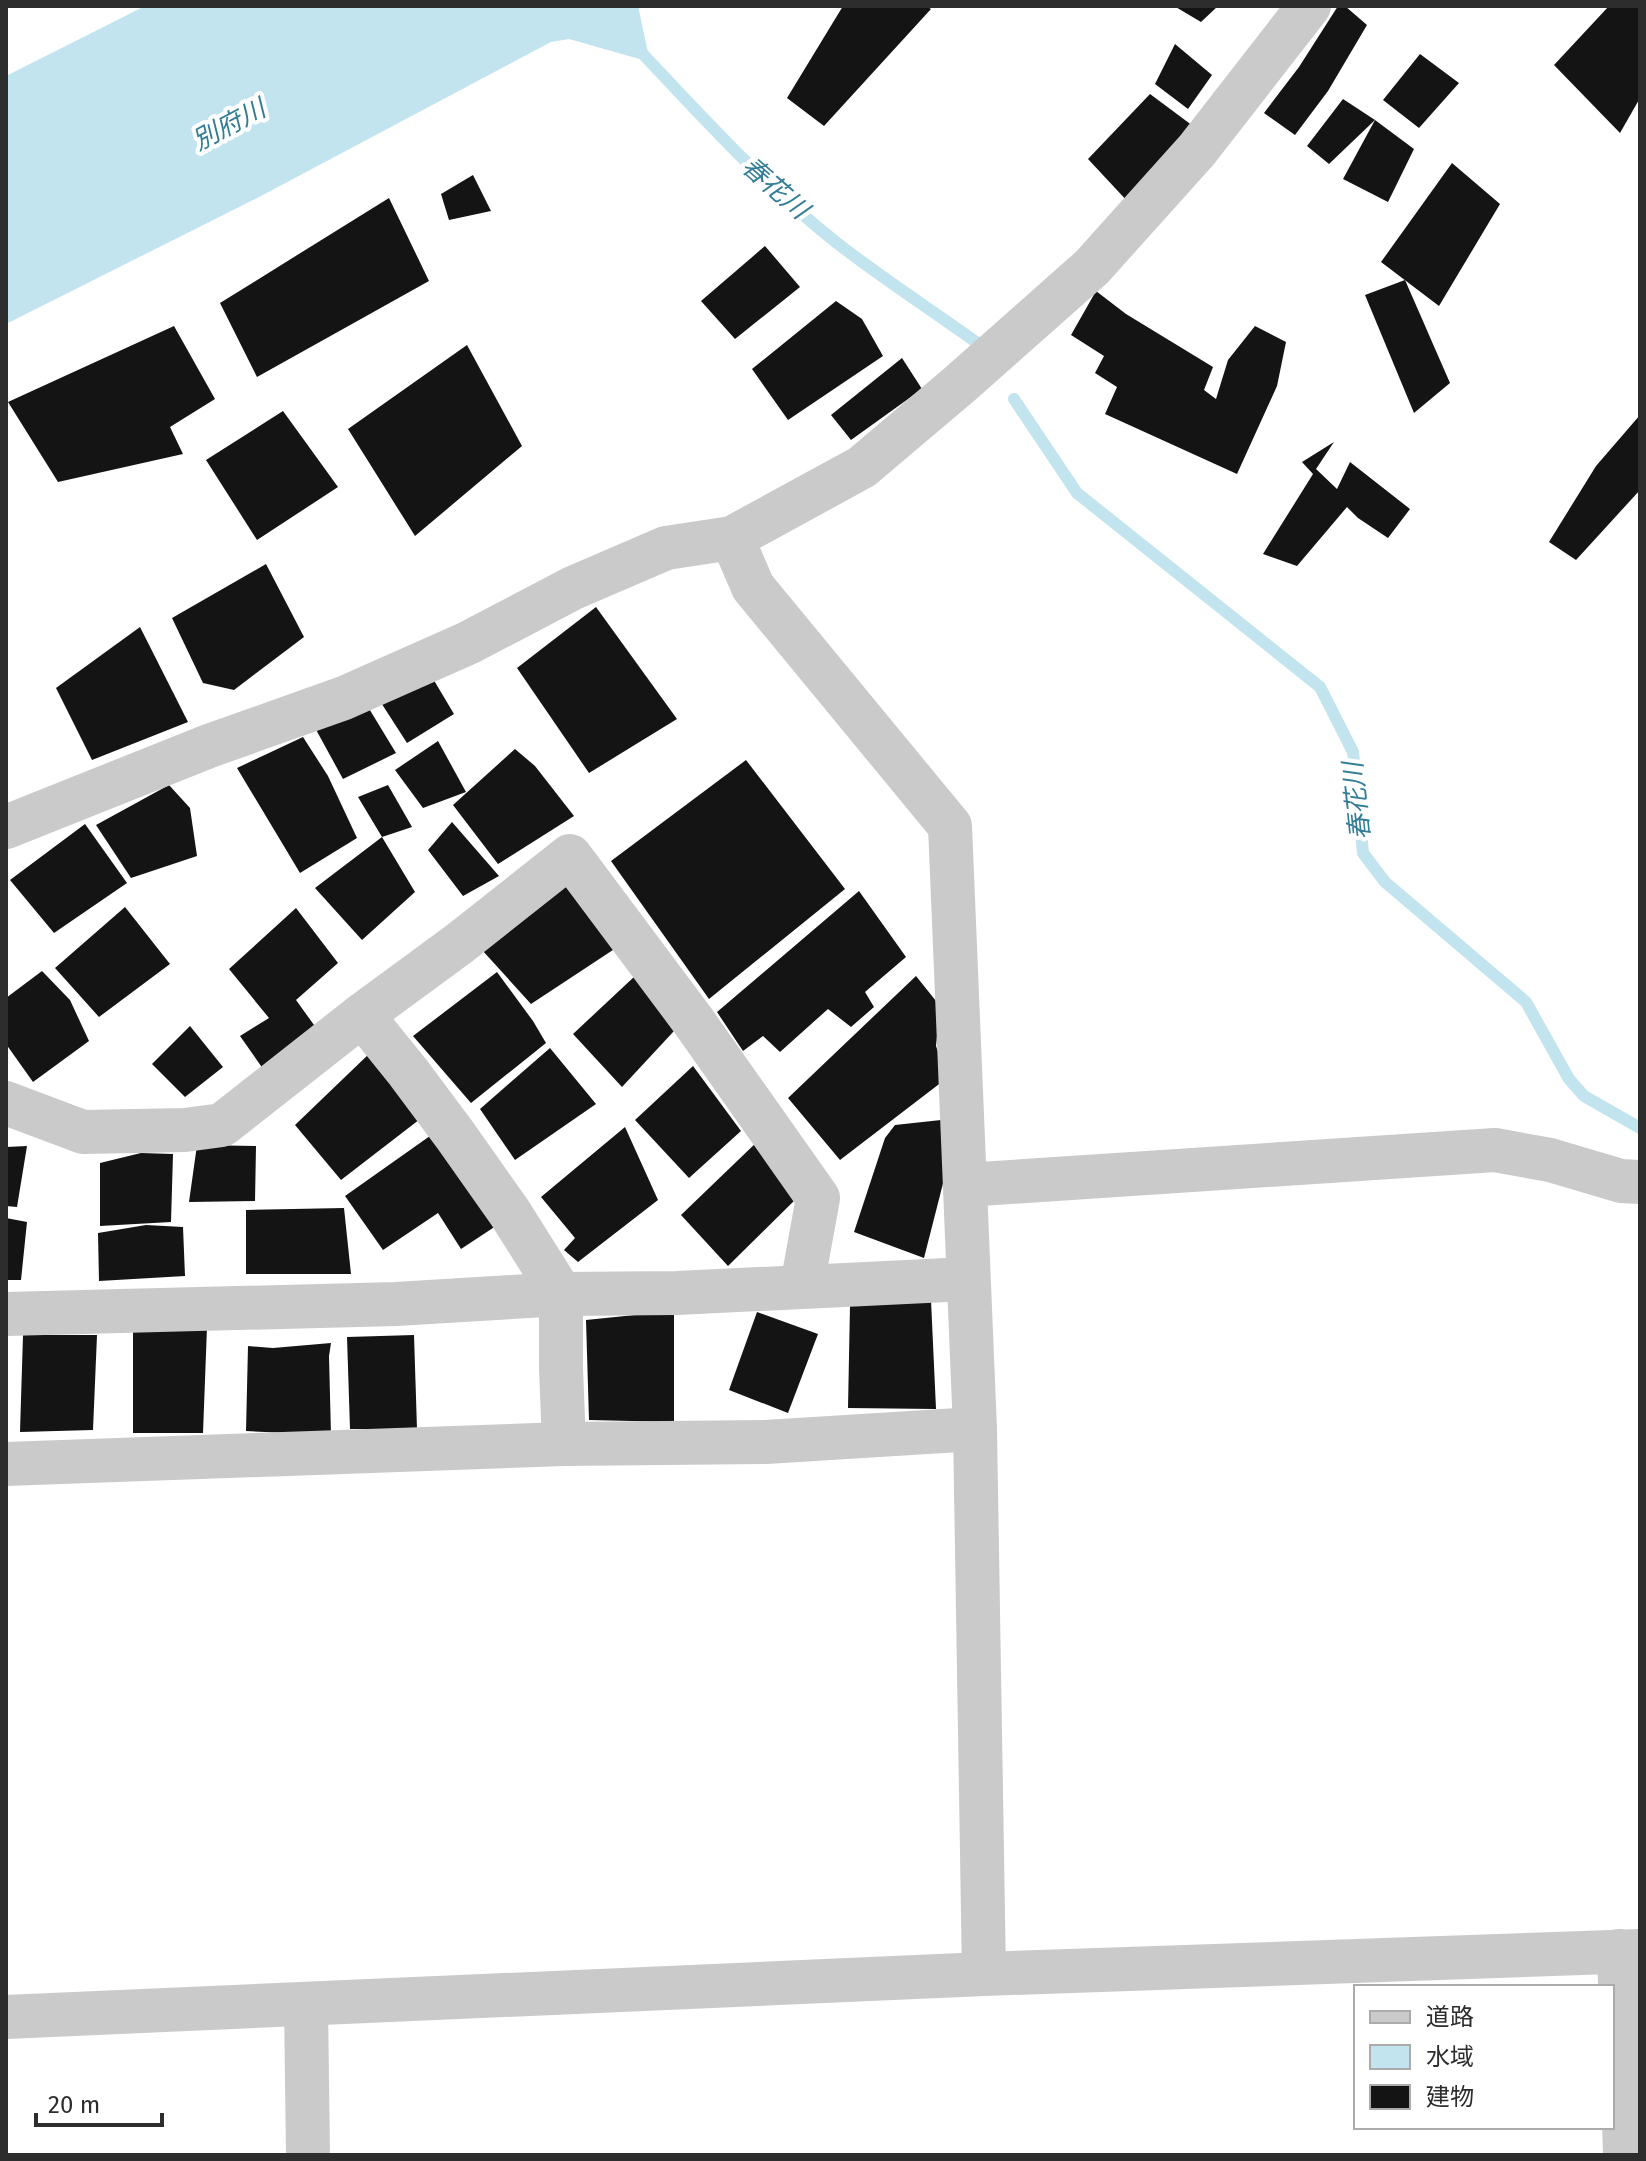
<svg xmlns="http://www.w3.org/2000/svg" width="1646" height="2161" font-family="'Fira Sans','Noto Sans JP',sans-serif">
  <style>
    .water { fill: #c2e4ee }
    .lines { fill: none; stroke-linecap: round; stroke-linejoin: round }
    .stream { stroke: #c2e4ee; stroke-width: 12 }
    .building { fill: #141414 }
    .minor { stroke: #cacaca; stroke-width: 44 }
    .tertiary { stroke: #cacaca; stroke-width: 44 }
    .labels { text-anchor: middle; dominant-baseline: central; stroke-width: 8; stroke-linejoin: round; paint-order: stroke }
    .water-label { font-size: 26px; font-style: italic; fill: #337e96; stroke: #fff }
  </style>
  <rect width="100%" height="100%" fill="#fff"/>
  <path class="water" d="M145,6H638L650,62L569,39L551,42L261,196L6,324V76Z"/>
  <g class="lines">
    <g class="stream">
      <path d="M641,52C703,118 765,186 837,243C882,278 930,309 976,342"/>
      <path d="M1014,399L1077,493L1320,687L1353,752L1363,853L1385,882L1526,1002L1569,1079L1584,1096L1640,1128"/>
    </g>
  </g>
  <g class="building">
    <path d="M843,6H926L931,9L824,126L787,98Z"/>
    <path d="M1174,6H1218L1201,22Z"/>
    <path d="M1338,6H1345L1367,25L1328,91L1295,135L1264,113L1299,67Z"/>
    <path d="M1609,6H1640V98L1620,133L1554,65Z"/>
    <path d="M1175,44L1212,75L1188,109L1155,84Z"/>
    <path d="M1420,54L1459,83L1419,128L1383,100Z"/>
    <path d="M1150,94L1193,126L1129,203L1088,159Z"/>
    <path d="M1343,99L1375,120L1329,164L1307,146Z"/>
    <path d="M1375,120L1414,149L1388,202L1343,179Z"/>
    <path d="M1452,163L1500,204L1439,306L1381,262Z"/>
    <path d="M473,175L491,211L449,220L441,194Z"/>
    <path d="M389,198L429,281L257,377L220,303Z"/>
    <path d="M765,246L800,287L735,339L701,301Z"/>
    <path d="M1405,280L1450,383L1414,413L1365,295Z"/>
    <path d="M1096,291L1126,314L1213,367L1204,390L1216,399L1228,360L1255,326L1286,342L1277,386L1237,474L1105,414L1117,387L1095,373L1104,356L1071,335Z"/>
    <path d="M836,301L862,319L883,356L788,420L752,369Z"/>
    <path d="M174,326L215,399L170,427L183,454L58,482L8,402Z"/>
    <path d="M467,345L522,446L415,536L348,429Z"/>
    <path d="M902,358L922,389L851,440L831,415Z"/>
    <path d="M283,411L338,487L257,540L206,460Z"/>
    <path d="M1640,415V490L1576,560L1549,542L1596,466Z"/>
    <path d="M1334,442L1316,469L1337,489L1350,462L1410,509L1388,538L1358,518L1347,507L1297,566L1263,554L1313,474L1302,462Z"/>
    <path d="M266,564L304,637L234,690L203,683L172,618Z"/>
    <path d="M596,607L677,719L589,773L517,668Z"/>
    <path d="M140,627L188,722L92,760L56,688Z"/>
    <path d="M429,672L454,714L407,743L378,698Z"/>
    <path d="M365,702L396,753L343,779L314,726Z"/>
    <path d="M303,737L328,776L357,838L300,873L237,768Z"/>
    <path d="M438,741L466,792L423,808L395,770Z"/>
    <path d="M515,749L535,766L574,816L498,864L453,805Z"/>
    <path d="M746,760L845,889L709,999L611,861Z"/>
    <path d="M169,785L190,808L197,856L131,878L96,825Z"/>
    <path d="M388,785L412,827L382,837L358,797Z"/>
    <path d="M452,822L499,876L463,896L428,850Z"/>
    <path d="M85,824L127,883L54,933L10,880Z"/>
    <path d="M382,837L415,892L362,940L315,888Z"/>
    <path d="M570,878L619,946L531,1004L482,950Z"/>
    <path d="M859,891L906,957L865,992L874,1007L851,1027L828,1009L780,1052L763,1036L743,1051L717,1012Z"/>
    <path d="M125,907L170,964L99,1017L55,968Z"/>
    <path d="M296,908L338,963L296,1000L327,1043L268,1076L240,1036L269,1018L229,969Z"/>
    <path d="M42,971L70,1000L89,1041L33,1082L6,1044V998Z"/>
    <path d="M497,972L533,1021L546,1043L471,1103L413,1036Z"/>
    <path d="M635,976L674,1031L622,1087L573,1034Z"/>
    <path d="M916,976L940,1006L936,1046L947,1078L840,1160L788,1098Z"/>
    <path d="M190,1026L223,1067L185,1097L152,1064Z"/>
    <path d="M550,1048L596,1104L515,1160L480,1109Z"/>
    <path d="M371,1052L424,1116L341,1180L295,1125Z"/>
    <path d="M693,1066L741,1131L689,1178L635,1120Z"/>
    <path d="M941,1120L950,1156L924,1258L854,1232L885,1138L895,1125Z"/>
    <path d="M625,1127L658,1200L578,1262L564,1250L575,1238L541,1197Z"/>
    <path d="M437,1131L502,1222L461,1249L438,1213L383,1250L345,1196Z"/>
    <path d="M760,1139L800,1195L728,1266L681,1215Z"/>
    <path d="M197,1145L256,1146L255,1201L189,1202Z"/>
    <path d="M27,1146L17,1207L6,1206V1147Z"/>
    <path d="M141,1153L173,1154L171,1222L100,1226V1163Z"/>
    <path d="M344,1208L351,1274H246V1210Z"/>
    <path d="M6,1218L27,1222L21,1280H6Z"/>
    <path d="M146,1225L183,1227L185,1276L99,1281L98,1233Z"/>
    <path d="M931,1300L936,1409L848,1408L850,1305Z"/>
    <path d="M674,1311V1422L589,1420L586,1320Z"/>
    <path d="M757,1312L818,1334L788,1413L729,1390Z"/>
    <path d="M207,1327L203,1433H133V1332Z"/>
    <path d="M23,1335H97L93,1430L20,1432Z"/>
    <path d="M414,1335L417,1429H350L347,1337Z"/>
    <path d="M331,1343L329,1356L331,1435L246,1431L248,1346L273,1348Z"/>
  </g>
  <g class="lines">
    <g class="minor">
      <path d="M732,538L753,587L950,826L975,1429L984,1974"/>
      <path d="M6,827L209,746L344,698L468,643L573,588L666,548L732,538L862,467L960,384L1092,267L1197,150L1309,6"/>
      <path d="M362,1015L408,1072L455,1135L510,1213L561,1294V1368L564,1444"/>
      <path d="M6,1103L83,1132L185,1130L222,1125L362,1015L460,943L570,856L694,1022L818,1198L802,1286"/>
      <path d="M965,1185L1495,1150L1550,1160L1621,1181L1640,1182"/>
      <path d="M6,1314L396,1304L561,1294L677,1293L968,1279"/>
      <path d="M6,1464L564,1444L766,1442L975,1429"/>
      <path d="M1619,1951L1625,2155"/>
      <path d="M306,2004L308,2155"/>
    </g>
    <path class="tertiary" d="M6,2017L984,1974L1640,1951"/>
  </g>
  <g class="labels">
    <g class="water-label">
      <text transform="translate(229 125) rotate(-28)">別府川</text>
      <text transform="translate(775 188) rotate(41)">春花川</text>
      <text transform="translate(1357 801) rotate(-96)">春花川</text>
    </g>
  </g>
  <rect width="1646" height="2161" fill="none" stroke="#2d2d2d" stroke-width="16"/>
  <rect x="1354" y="1985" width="260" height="144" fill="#ffffff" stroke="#ababab" stroke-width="2"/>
  <rect x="1370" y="2011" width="40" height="12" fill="#cacaca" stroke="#ababab" stroke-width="2"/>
  <text x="1426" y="2025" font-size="24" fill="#2d2d2d">道路</text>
  <rect x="1370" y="2045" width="40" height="24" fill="#c2e4ee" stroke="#ababab" stroke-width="2"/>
  <text x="1426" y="2065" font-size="24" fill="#2d2d2d">水域</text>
  <rect x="1370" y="2085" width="40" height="24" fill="#141414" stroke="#ababab" stroke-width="2"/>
  <text x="1426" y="2105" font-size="24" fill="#2d2d2d">建物</text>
  <path d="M36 2113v12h126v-12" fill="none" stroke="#2d2d2d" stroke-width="4"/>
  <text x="48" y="2113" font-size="24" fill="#2d2d2d" stroke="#ffffff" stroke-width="6" paint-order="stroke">20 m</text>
</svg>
